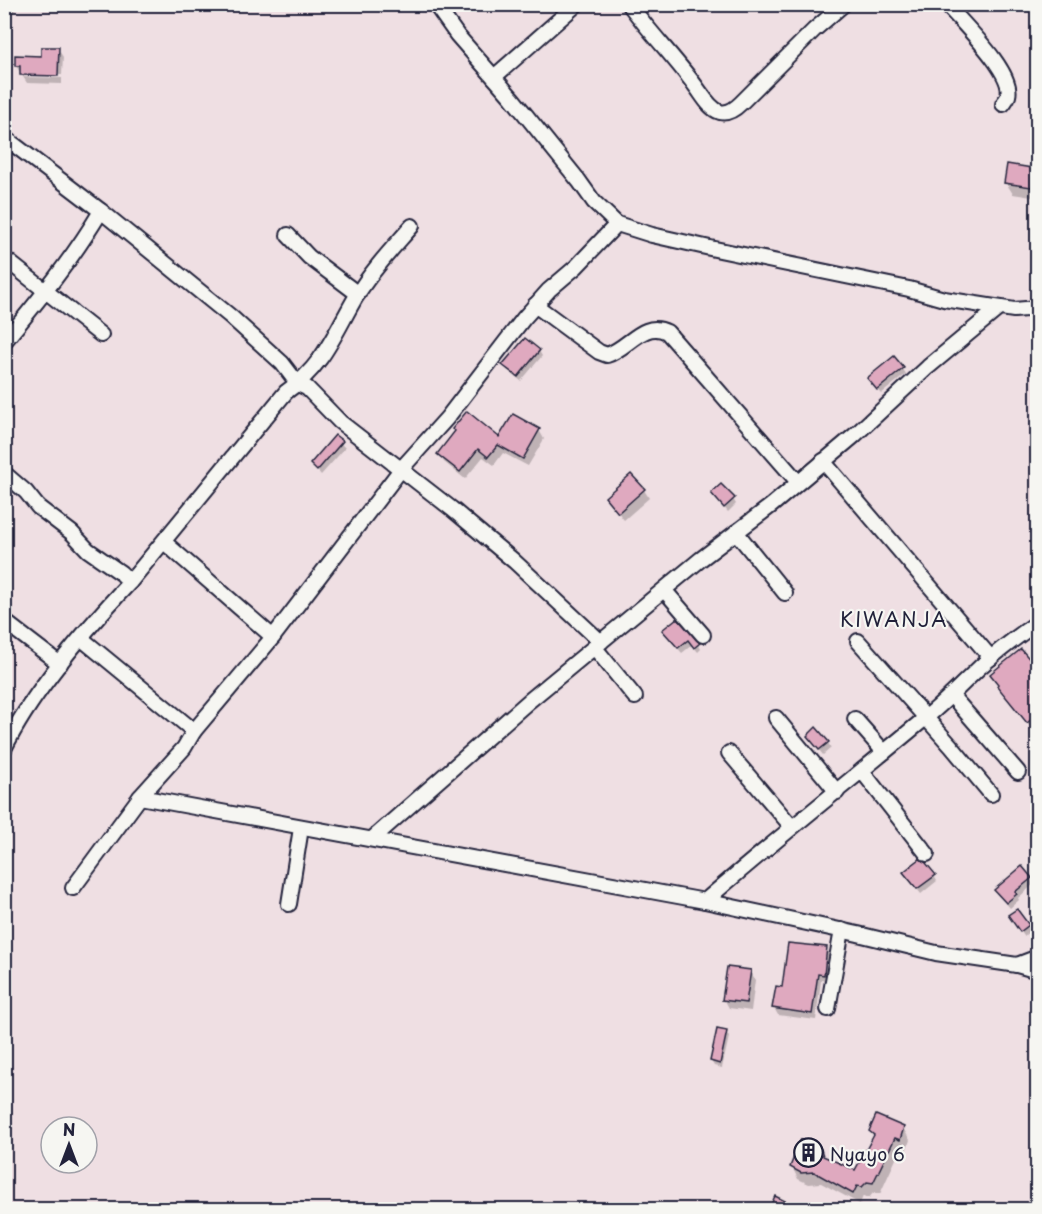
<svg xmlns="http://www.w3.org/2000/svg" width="1042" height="1214" font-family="'Playpen Sans',sans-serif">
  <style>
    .shadow { fill: #0003 }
    .building { fill: #dfa9bf; stroke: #22223b; stroke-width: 1.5 }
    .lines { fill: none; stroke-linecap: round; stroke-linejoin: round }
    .minor-casing { stroke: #22223b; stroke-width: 18 }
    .minor { stroke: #f6f6f2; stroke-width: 14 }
    .labels { text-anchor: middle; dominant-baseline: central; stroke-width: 4.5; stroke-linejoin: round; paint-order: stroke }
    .poi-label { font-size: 18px; fill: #22223b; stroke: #f6f6f2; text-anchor: start }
    .neighbourhood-label { font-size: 20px; letter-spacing: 1.5px; fill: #22223b; stroke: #f6f6f2 }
  </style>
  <rect width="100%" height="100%" fill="#efdfe3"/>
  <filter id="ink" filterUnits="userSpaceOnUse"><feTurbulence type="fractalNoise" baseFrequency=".0167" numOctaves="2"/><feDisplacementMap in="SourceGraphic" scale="12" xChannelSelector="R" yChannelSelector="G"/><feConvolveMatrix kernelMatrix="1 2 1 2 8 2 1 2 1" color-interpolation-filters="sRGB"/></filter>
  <g filter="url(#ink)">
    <g class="shadow">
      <path d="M4,4H18L4,29Z"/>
      <path d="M58,49L63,57L62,75L24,74V77L62,78V84L27,83L16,66L42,57Z"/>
      <path d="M1038,170V198L1013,194L1006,183Z"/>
      <path d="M539,351L542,356L521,381L507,370L504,365Z"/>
      <path d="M903,369L906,374L881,394L872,384Z"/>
      <path d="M539,430L544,439L528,466L503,453L494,465L483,457L465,479L444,462L439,454Z"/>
      <path d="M335,437L345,448L321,475L312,464Z"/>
      <path d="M644,490L649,498L624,520L607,498Z"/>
      <path d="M712,493L733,499L736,504L728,512Z"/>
      <path d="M677,621L698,644L701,649L698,652L692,645L682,653L667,636Z"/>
      <path d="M1038,672V724L1032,729L999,686Z"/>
      <path d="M808,736L828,743L831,748L823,755Z"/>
      <path d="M1022,868L1034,884L1018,898L1019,900L1010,908L999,895Z"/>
      <path d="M934,876L937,881L921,894L908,877Z"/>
      <path d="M1013,921L1027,926L1030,931L1024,936Z"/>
      <path d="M826,949L830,956L827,981L821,980L816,1020L778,1015L774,1008L784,989Z"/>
      <path d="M750,972L755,980L751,1011L729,1008L724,999Z"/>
      <path d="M726,1032L729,1037L722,1068L714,1066L711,1061Z"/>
      <path d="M903,1128L910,1140L906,1151L901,1148L880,1194L873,1193L869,1198L863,1196L860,1204L821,1183L809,1184L798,1179L792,1167L820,1150L825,1159L856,1172L875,1138L871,1131Z"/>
    </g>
    <g class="building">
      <path d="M41,47H59L58,76L20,75V66H15V55L41,56Z"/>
      <path d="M1007,164L1038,169V188L1004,183Z"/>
      <path d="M525,338L540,350L518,377L502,365Z"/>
      <path d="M894,356L904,368L877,390L867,378Z"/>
      <path d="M467,411L499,437L513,414L540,429L523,459L498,445L488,457L478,449L460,472L437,454L455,431L452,429Z"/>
      <path d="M335,435L343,441L317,471L310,464Z"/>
      <path d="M631,474L645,489L618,513L605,497Z"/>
      <path d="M721,484L735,498L724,508L711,493Z"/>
      <path d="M677,618L700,643L694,648L688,640L678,648L662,630Z"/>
      <path d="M1021,649L1038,669V714L1027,723L997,686L998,684L990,674Z"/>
      <path d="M816,727L829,742L819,750L807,736Z"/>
      <path d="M920,859L926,863L936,875L917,889L903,872Z"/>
      <path d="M1022,866L1032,878L1015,892L1017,894L1006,903L994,890Z"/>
      <path d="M1017,909L1029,925L1020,932L1008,915Z"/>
      <path d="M788,943L827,947L824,975L818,974L812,1014L772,1008L776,986L782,987Z"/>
      <path d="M727,967L751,970L746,1003L722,1000Z"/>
      <path d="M717,1029L727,1031L720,1064L710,1061Z"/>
      <path d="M876,1115L904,1127L900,1140L895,1138L873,1183L867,1182L862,1187L857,1186L853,1194L814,1172L801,1173L790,1167L801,1139L821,1149L823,1156L855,1170L874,1135L869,1131Z"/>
      <path d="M775,1196L801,1209H769Z"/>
    </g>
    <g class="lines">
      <defs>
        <g id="minor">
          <path d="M435,4L457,35L512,98L579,181L594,202L617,224L652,235L710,248L909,289L944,299L1014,310L1038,308"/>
          <path d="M629,4C651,34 676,59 697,88C703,96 710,109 720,112C728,114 735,109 741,103L814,30L844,4"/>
          <path d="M946,4C961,22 1015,73 1008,96C1007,99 1005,101 1003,104"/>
          <path d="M494,77L577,4"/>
          <path d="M4,137L101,211L230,316L282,363L298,384L307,388L340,422L452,509L514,561L601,642"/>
          <path d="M288,235L309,257L358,294"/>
          <path d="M4,258L101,335"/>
          <path d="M535,305L599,352L607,355C629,348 643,320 667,332L798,482"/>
          <path d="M4,342C39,300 73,258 101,211"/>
          <path d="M823,461L991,658"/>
          <path d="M4,473L26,492L38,507L72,533L88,550L121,573L130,582L286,392C324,366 335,332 357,295C372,270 393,248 412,226"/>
          <path d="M736,532L785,593"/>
          <path d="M164,542L273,637"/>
          <path d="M665,591L703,635"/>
          <path d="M4,621L60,664"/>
          <path d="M858,641L951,746L991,794"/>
          <path d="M595,648L635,697"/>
          <path d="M951,695L1018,772"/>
          <path d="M776,718L837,792"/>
          <path d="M855,719L884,752"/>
          <path d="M194,731L273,637L402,468L447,418L524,318L549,290L576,267L617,224"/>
          <path d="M4,749C32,692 87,628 130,582"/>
          <path d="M729,753L792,827"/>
          <path d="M862,771L927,854"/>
          <path d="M140,797L705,901L858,934L936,953L1017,965L1038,957"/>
          <path d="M372,839L529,701L701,559L772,505L855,435L928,367L999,308"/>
          <path d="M73,888L140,797L184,748L194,731L82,639"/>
          <path d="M705,901C776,839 850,781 923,720C943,704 961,685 980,667C998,651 1018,636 1038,622"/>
          <path d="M289,904L301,828"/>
          <path d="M1017,965L1038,971"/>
          <path d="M828,1009L842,930"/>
        </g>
      </defs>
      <use href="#minor" class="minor-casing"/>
      <use href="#minor" class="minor"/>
    </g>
  </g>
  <defs>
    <symbol id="building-ring" viewBox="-11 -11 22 22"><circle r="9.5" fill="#f6f6f2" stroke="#22223b" stroke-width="1.5"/><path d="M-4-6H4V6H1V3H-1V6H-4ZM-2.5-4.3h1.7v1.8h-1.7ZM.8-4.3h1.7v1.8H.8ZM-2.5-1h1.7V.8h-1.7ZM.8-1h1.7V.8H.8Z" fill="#22223b"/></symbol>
  </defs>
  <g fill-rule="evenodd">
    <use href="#building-ring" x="792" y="1136" width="33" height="33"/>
  </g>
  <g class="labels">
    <g class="poi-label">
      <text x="830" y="1153">Nyayo 6</text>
    </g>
    <g class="neighbourhood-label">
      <text x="894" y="619">KIWANJA</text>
    </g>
  </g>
  <rect width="1042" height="1214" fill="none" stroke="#f6f6f2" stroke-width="24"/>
  <rect x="12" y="12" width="1018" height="1190" fill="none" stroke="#22223b" stroke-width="2" filter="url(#ink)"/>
  <g transform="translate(69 1145)"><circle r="28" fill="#f6f6f2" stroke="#a1a1a9" stroke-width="1.5"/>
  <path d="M0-4.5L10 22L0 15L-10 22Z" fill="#22223b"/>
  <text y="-9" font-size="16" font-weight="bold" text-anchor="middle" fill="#22223b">N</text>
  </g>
</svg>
